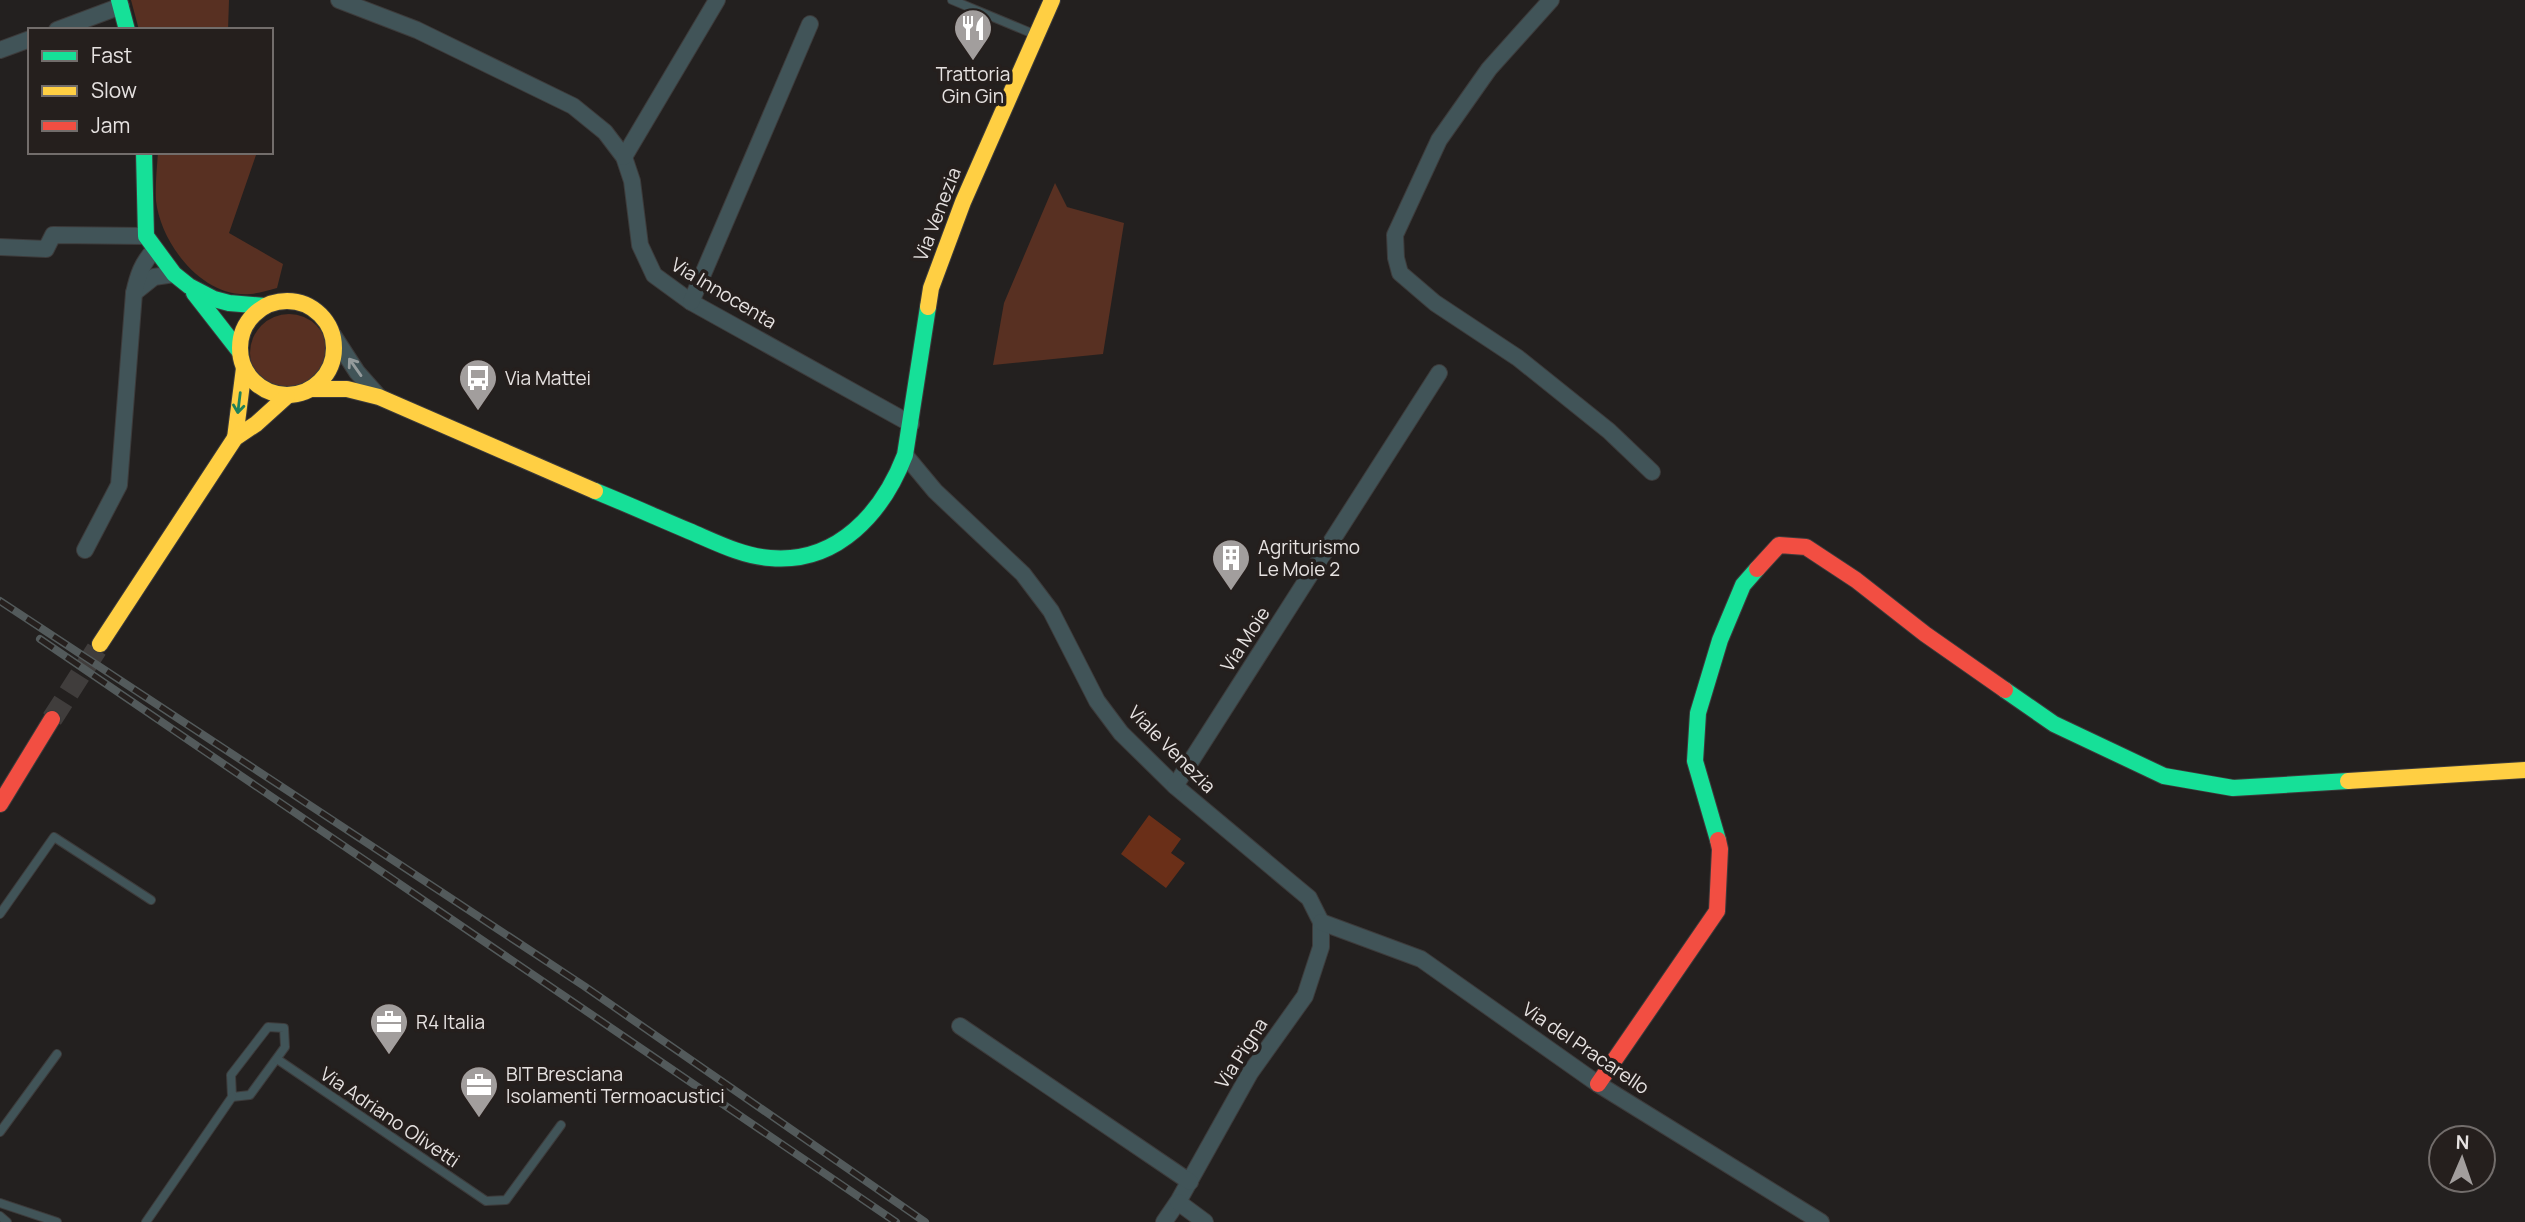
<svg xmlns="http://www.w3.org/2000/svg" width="2525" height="1222" font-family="Manrope,sans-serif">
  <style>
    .green { fill: #583022 }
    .water { fill: #6a2f18 }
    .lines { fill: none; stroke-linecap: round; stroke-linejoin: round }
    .secondary-tunnel { stroke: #403d3c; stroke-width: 21; stroke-dasharray: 21 10; stroke-linecap: butt }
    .lane-casing { stroke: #3d3b3b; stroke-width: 10 }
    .street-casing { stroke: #3d3b3b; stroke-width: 18 }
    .fast-casing { stroke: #3d3b3b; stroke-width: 18 }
    .slow-casing { stroke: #3d3b3b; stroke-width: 18 }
    .jam-casing { stroke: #3d3b3b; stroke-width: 18 }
    .lane { stroke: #415458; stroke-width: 8 }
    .street { stroke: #415458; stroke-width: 16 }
    .fast { stroke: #16e098; stroke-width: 16 }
    .slow { stroke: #ffcf43; stroke-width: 16 }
    .jam { stroke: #f24e42; stroke-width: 16 }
    .rail-casing { stroke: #535a5b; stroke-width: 8 }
    .rail { stroke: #251f1d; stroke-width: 5; stroke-dasharray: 16; stroke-linecap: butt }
    .oneway { stroke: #949b9c }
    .oneway2 { stroke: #1e805a }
    .labels { text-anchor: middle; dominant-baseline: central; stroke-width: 7; stroke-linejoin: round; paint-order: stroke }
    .poi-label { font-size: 19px; fill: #e6e2e1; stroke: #251f1d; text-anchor: start }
    .street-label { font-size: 19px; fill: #e6e2e1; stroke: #251f1d }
  </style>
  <rect width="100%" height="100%" fill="#23201f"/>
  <g class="green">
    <path d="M131,0H229L228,30H139Z"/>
    <path d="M158,152H257L229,233L283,264L277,288C269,290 260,293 251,294C203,299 161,244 156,201C155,185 157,168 158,152Z"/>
    <path d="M1055,183L1067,207L1124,223L1103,354L993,365L1004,303Z"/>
    <circle cx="289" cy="353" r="39"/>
  </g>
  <path class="water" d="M1149,815L1181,839L1171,853L1185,863L1166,888L1121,854Z"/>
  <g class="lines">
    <path class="secondary-tunnel" d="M52,719L100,644"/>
    <defs>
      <g id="lane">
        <path d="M952,0L1036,35"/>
        <path d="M0,914L54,837L151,900"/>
        <path d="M268,1027L284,1028L285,1047L250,1095L232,1097L231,1075Z"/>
        <path d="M277,1059L486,1201L506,1200L561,1125"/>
        <path d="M0,1132L57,1054"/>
        <path d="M0,1203L57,1222"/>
        <path d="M0,1216L7,1222"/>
        <path d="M146,1222L232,1097"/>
      </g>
      <g id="street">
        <path d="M339,0L417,30L573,106L605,132L624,157L632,181L640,245L654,275L691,302L911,424"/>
        <path d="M1551,0L1489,69L1439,140L1395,235L1396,258L1400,273L1435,303L1518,358L1609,431L1652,472"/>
        <path d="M57,30L121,6"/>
        <path d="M0,50L30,39"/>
        <path d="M624,157L717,0"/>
        <path d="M0,247L46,249L53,235L146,236"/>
        <path d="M134,293L154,277L174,274"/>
        <path d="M691,302L810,24"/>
        <path d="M333,335L357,372L379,397"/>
        <path d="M905,455L935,491L1023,574L1051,611L1097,701L1121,733L1175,786L1309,898L1321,922V947L1305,996L1250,1073L1179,1200L1164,1222"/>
        <path d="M85,550L119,485L134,293C138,275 142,263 155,249"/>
        <path d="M1175,786L1439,373"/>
        <path d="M1321,922L1421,959L1598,1084L1821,1222"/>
        <path d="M960,1026L1190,1182"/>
        <path d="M1178,1202L1205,1222"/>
      </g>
      <g id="fast">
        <path d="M119,0L127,30"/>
        <path d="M144,152L146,236L174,274L189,286L214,299L229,303L265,306"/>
        <path d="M194,293L240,352"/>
        <path d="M595,491C627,504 658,518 689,531C715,542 742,556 770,558C838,564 883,512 905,455L928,307"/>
        <path d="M2005,690L2054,724L2164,776L2233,788L2348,781"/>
        <path d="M1718,840L1695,761L1698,713L1720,640L1743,585L1757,569"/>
      </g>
      <g id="slow">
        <circle cx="287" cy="348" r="47"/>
        <path d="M928,307L931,288L963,202L1052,0"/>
        <path d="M311,389H347L379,397L595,491"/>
        <path d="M235,438L244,368"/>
        <path d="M100,644L235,438L256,424L287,396"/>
        <path d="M2348,781L2525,770"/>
      </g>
      <g id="jam">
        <path d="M1757,569L1779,545L1806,547L1856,580L1925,634L2005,690"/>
        <path d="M0,804L52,719"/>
        <path d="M1598,1084L1717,911L1720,849L1718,840"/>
      </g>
    </defs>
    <use href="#lane" class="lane-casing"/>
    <use href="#street" class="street-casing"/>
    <use href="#fast" class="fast-casing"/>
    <use href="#slow" class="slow-casing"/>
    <use href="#jam" class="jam-casing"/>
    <use href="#lane" class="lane"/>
    <use href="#street" class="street"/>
    <use href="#fast" class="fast"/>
    <use href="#slow" class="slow"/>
    <use href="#jam" class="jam"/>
    <defs>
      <g id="rail">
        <path d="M0,601L584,986L925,1222"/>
        <path d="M40,639L896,1222"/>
      </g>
    </defs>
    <use href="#rail" class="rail-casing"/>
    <use href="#rail" class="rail"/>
  </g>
  <defs><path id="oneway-shaft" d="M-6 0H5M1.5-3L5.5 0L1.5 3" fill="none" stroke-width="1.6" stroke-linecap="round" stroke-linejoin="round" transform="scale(1.75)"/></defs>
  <use class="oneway" href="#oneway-shaft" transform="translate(355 367) rotate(-125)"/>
  <use class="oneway2" href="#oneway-shaft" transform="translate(239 403) rotate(97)"/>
  <defs>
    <symbol id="restaurant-pin" viewBox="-11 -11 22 30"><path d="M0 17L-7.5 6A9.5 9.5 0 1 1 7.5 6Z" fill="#a29e9d" stroke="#251f1d"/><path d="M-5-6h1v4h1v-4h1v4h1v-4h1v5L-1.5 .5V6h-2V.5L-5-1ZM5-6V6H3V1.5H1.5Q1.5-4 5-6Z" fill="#fff"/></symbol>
    <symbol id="bus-pin" viewBox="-11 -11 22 30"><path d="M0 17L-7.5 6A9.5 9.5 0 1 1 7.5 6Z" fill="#a29e9d" stroke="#251f1d"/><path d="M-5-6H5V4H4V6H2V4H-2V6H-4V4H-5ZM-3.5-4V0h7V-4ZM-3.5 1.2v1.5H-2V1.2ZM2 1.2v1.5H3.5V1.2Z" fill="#fff"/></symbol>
    <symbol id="building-pin" viewBox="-11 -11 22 30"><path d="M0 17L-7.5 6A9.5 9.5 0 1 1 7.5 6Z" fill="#a29e9d" stroke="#251f1d"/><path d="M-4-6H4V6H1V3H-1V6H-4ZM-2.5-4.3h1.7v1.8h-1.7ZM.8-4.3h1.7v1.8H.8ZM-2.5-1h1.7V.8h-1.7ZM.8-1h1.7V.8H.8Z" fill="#fff"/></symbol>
    <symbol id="office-pin" viewBox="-11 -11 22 30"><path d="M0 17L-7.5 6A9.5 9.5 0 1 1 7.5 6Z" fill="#a29e9d" stroke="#251f1d"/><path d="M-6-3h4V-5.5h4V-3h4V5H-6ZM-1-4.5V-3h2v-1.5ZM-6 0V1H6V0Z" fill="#fff"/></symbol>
  </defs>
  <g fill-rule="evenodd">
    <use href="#restaurant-pin" x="951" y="6" width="44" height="60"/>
    <use href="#bus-pin" x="456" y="356" width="44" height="60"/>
    <use href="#building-pin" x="1209" y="536" width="44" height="60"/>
    <use href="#office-pin" x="367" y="1000" width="44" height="60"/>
    <use href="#office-pin" x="457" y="1063" width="44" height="60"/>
  </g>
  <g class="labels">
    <g class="poi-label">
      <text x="973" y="74" text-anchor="middle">Trattoria<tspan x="973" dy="22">Gin Gin</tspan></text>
      <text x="505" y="378">Via Mattei</text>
      <text x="1258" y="547">Agriturismo<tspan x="1258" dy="22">Le Moie 2</tspan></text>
      <text x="416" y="1022">R4 Italia</text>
      <text x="506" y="1074">BIT Bresciana<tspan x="506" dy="22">Isolamenti Termoacustici</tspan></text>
    </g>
    <g class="street-label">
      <text transform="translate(937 214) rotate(-69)">Via Venezia</text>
      <text transform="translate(724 293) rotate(31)">Via Innocenta</text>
      <text transform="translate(1245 639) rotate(-57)">Via Moie</text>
      <text transform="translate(1172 749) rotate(45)">Viale Venezia</text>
      <text transform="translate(1586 1048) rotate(34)">Via del Pracarello</text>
      <text transform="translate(1241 1053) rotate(-57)">Via Pigna</text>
      <text transform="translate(390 1117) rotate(34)">Via Adriano Olivetti</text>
    </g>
  </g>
  <rect x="28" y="28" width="245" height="126" fill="#251f1d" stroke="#726d6b" stroke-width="2"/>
  <rect x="42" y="51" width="35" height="10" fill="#16e098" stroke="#726d6b" stroke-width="2"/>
  <text x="91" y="63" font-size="21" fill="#e6e2e1">Fast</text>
  <rect x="42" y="86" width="35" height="10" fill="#ffcf43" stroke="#726d6b" stroke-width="2"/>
  <text x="91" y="98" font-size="21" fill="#e6e2e1">Slow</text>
  <rect x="42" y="121" width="35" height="10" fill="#f24e42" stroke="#726d6b" stroke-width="2"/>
  <text x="91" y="133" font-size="21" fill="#e6e2e1">Jam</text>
  <g transform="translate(2462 1159) rotate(2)"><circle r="33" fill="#251f1d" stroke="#726d6b" stroke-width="2"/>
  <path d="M0-5L12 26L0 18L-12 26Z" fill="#a29e9d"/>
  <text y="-10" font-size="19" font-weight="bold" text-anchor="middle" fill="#e6e2e1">N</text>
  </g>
</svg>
